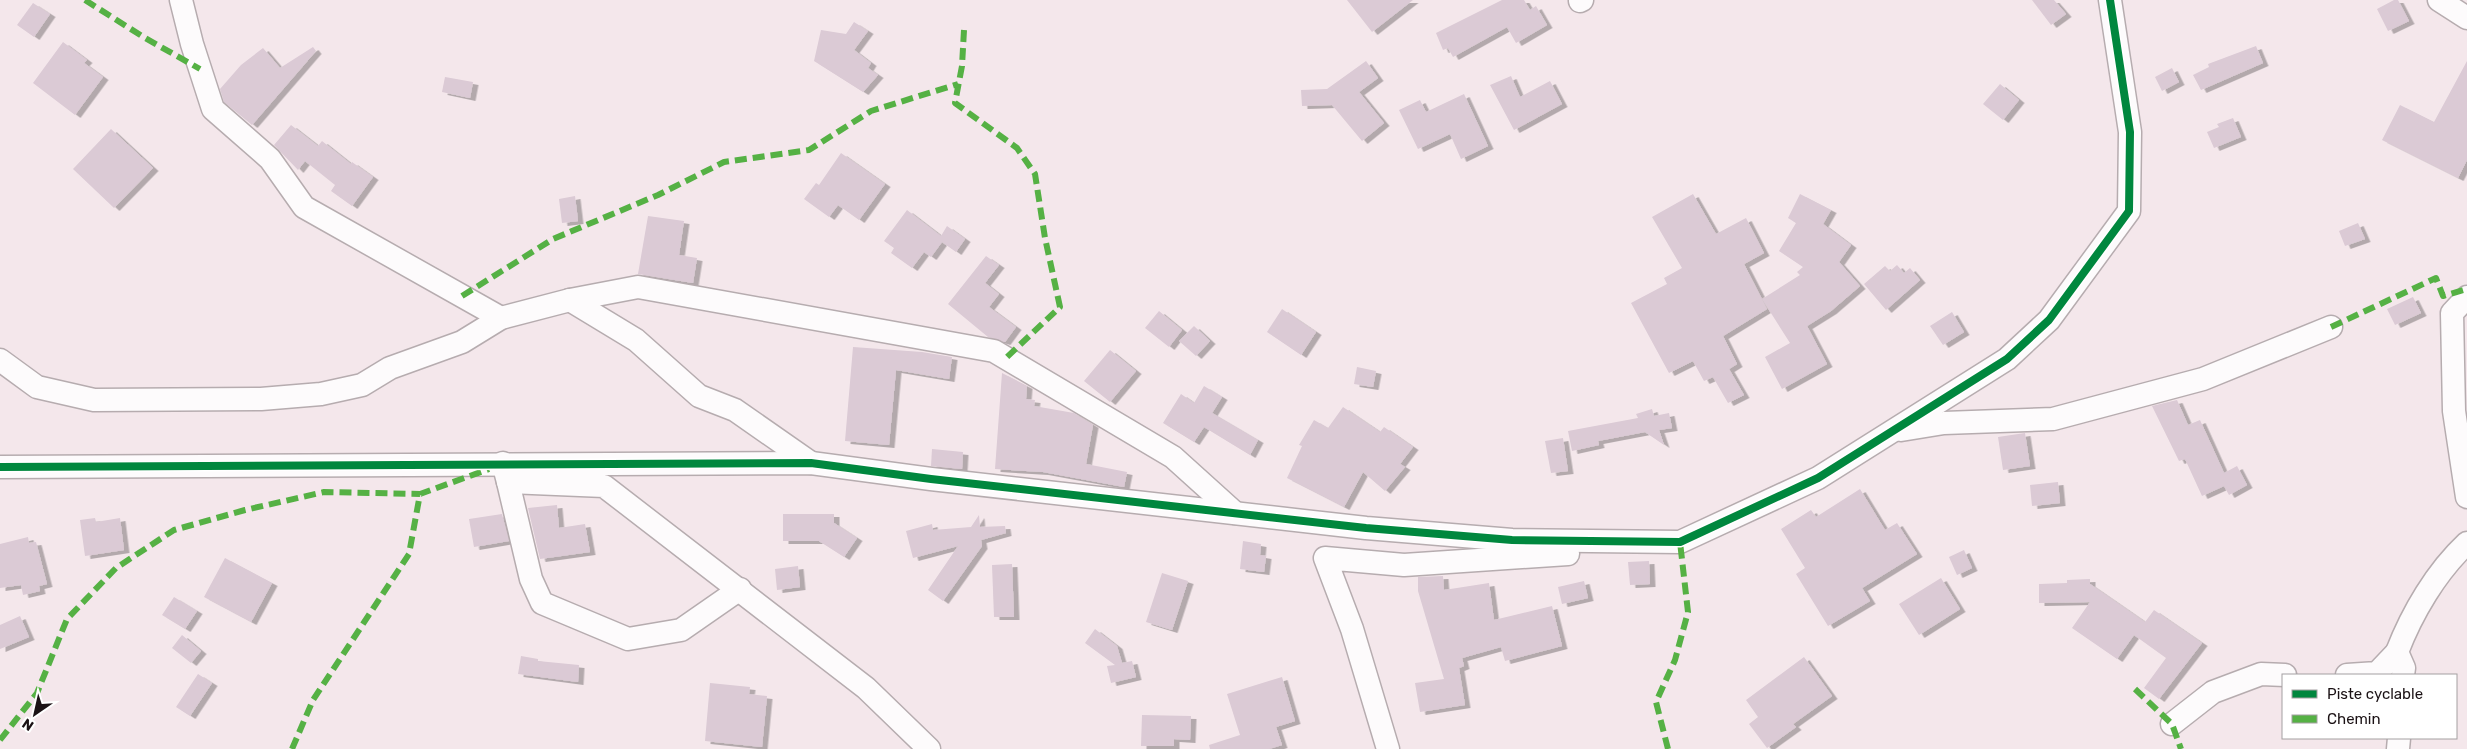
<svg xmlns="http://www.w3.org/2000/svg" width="2467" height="749" font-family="Rubik,sans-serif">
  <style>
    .building { fill: #dbcad5; filter: url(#shadow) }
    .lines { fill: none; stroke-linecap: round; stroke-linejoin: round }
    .minor-casing { stroke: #b6acaf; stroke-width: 25 }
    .minor { stroke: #fdfbfc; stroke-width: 22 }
    .quiet { stroke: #55b144; stroke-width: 6; stroke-dasharray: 12 6; stroke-linecap: butt }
    .cycleway-casing { stroke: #fff; stroke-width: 11 }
    .cycleway { stroke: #00873e; stroke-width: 8 }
  </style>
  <defs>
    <filter id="shadow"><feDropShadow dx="5.5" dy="3" stdDeviation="0" flood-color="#0004"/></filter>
  </defs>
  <rect width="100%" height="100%" fill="#f4e7eb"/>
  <g class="building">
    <path d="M1347,0H1413L1372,32Z"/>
    <path d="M1502,0H1524L1530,10L1536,6L1547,25L1516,43L1507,27L1453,57L1448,48L1443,50L1436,33Z"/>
    <path d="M2032,0H2054L2066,14L2051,25Z"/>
    <path d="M2394,0H2398L2409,21L2388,31L2377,9Z"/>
    <path d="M33,3L50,14L34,37L17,25Z"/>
    <path d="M854,22L868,31L854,50L871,63L868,68L878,75L863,92L814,61L821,30L846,34Z"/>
    <path d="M63,42L87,60L84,63L103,77L75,115L33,83Z"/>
    <path d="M2256,46L2263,63L2201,90L2193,75L2209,67L2208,64Z"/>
    <path d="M313,47L316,51L252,125L224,102L220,89L241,65L263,48L280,68Z"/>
    <path d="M1366,61L1378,78L1359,92L1384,123L1362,141L1332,105L1302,106L1301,90L1327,89Z"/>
    <path d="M2467,61V160L2458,178L2382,140L2400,105L2434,122Z"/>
    <path d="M2172,68L2179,82L2162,91L2155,77Z"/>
    <path d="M1511,76L1520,97L1550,81L1562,104L1514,130L1490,85Z"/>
    <path d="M445,77L473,82L470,98L442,92Z"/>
    <path d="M2000,84L2019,100L2003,120L1983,104Z"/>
    <path d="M1464,94L1488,146L1461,159L1450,134L1418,149L1399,110L1420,100L1426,112Z"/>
    <path d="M2233,118L2241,137L2214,148L2207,132L2219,127L2217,124Z"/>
    <path d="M291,125L318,146L322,141L351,164L352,162L373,177L352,206L331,191L335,185L305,161L298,170L274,145Z"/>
    <path d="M111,129L153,168L114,208L73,169Z"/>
    <path d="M841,153L885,184L859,220L838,205L829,217L804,199L816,183L819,185Z"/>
    <path d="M1693,194L1716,234L1746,218L1764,253L1744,264L1767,309L1723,336L1737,364L1729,369L1744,395L1728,403L1713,377L1704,381L1693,361L1669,373L1631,303L1667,284L1664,278L1682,268L1652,217Z"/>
    <path d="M1800,194L1831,210L1823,224L1851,245L1839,262L1860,286L1831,311L1807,326L1827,364L1782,389L1765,357L1790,343L1762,299L1800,275L1797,272L1803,267L1779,251L1796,223L1788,218Z"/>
    <path d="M575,196L578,221L562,223L559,199Z"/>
    <path d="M907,210L941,236L947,226L965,239L956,252L942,242L931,257L924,252L912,268L891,253L894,248L884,241Z"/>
    <path d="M648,216L684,221L679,255L697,258L693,283L638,274Z"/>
    <path d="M2358,223L2365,239L2345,246L2339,231Z"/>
    <path d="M986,256L999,265L985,283L999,294L989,307L1016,327L1005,342L988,337L948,304Z"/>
    <path d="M1897,265L1904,273L1910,268L1920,280L1886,310L1864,284L1885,266L1890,271Z"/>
    <path d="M2413,297L2421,313L2395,325L2387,309Z"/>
    <path d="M1282,309L1316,332L1301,355L1267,332Z"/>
    <path d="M1159,311L1182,330L1169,347L1145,328Z"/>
    <path d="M1952,312L1964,332L1943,345L1930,326Z"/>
    <path d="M1194,326L1210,341L1196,356L1179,341Z"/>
    <path d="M853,347L922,352L952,357L949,379L896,370L889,445L845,441Z"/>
    <path d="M1110,350L1136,371L1110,402L1084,381Z"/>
    <path d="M1357,367L1376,371L1373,387L1354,384Z"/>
    <path d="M1002,373L1027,386L1026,399L1035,400L1034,406L1074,413L1093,425L1086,464L1127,472L1124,487L1043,472L995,469Z"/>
    <path d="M1204,386L1222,397L1212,413L1258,440L1250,455L1204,427L1194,442L1163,423L1181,394L1194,403Z"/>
    <path d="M2177,400L2188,425L2200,420L2224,473L2237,466L2247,485L2229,495L2224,486L2202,496L2185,459L2179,461L2152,406Z"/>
    <path d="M1343,407L1380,432L1384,427L1413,447L1400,464L1405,467L1385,491L1363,472L1344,507L1287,478L1302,446L1299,445L1314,420L1328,428Z"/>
    <path d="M1652,409L1654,416L1669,413L1672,428L1659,430L1664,445L1645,432L1598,441L1599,445L1572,451L1568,431L1638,418L1636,414Z"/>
    <path d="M2025,433L2030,466L2003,470L1998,437Z"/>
    <path d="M1563,438L1568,471L1551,473L1545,441Z"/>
    <path d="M932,449L963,452L962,469L931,466Z"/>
    <path d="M2058,482L2060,503L2032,506L2030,485Z"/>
    <path d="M1860,489L1885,530L1897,523L1917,554L1862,588L1870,601L1828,626L1796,574L1805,568L1781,529L1811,510L1816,517Z"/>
    <path d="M557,505L559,528L585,524L590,552L540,559L528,508Z"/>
    <path d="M502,514L509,541L474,547L469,519Z"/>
    <path d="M783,514H834V523L857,538L844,557L819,541H783Z"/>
    <path d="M979,515L980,527L1005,526L1006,533L981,540L982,546L943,601L928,590L958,546L913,558L906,531L932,524L933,530L971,527Z"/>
    <path d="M95,518L96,522L120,518L124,550L85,556L80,520Z"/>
    <path d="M28,537L29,543L36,542L47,584L39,586L40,591L23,595L21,585L0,588V544Z"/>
    <path d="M1243,541L1261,544L1260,555L1266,556L1264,572L1240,569Z"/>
    <path d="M1964,550L1972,568L1957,575L1949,557Z"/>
    <path d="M225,558L272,583L251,622L204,597Z"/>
    <path d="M1649,561L1650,584L1630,585L1628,562Z"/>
    <path d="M1012,564L1014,617H994L992,565Z"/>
    <path d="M798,566L800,587L777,590L775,569Z"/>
    <path d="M1162,573L1188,581L1172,630L1146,622Z"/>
    <path d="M1443,576L1444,590L1489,583L1494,620L1552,606L1562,646L1505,661L1501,647L1462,658L1464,666L1459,668L1465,705L1420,712L1415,683L1444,679L1418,591V577Z"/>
    <path d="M1941,578L1960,609L1919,635L1899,604Z"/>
    <path d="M2090,579V584L2145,622L2154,610L2202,643L2159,699L2144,688L2166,658L2134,635L2117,659L2072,628L2090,602L2039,603V584L2067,583V580Z"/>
    <path d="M1584,581L1588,598L1562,604L1558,587Z"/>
    <path d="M174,597L197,611L185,629L162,615Z"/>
    <path d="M20,616L29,637L0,649V625Z"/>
    <path d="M1095,629L1117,646L1122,663L1132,661L1136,677L1111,683L1107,666L1115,665L1085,643Z"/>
    <path d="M182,635L201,651L191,663L172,648Z"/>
    <path d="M521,656L538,659V661L579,665L578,682L518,674Z"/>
    <path d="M1804,657L1832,696L1793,724L1796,727L1767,748L1749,724L1758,717L1746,700Z"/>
    <path d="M198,674L212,683L190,716L176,707Z"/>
    <path d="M1282,677L1295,721L1276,727L1282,745L1269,749H1210L1209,745L1240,735L1227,694Z"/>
    <path d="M710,683L750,687L749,694L767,696L762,747L705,741Z"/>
    <path d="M1142,715L1191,716L1190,740L1174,739V746H1141Z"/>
  </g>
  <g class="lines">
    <defs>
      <g id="minor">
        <path d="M181,0L192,44L213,109L270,159L304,207L501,318"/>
        <path d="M2439,0L2467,18"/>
        <path d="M1580,1L1582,0"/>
        <path d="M2467,297L2452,313L2454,411L2467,497"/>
        <path d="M570,300L636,340L699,396L735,410L811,463"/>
        <path d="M0,360L37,387L94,400L261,399L321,394L362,385L390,368L462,342L501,318L570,300L638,287L994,351L1173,457L1235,513"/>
        <path d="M1901,430L1944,423L2053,419L2203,379L2331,327"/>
        <path d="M503,463L508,482L604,486L866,688L929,749"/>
        <path d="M0,467L811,463L931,479L1366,528L1512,540L1680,542L1818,478L2007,359L2049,320L2129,211L2130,132L2110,0"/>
        <path d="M508,482L531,579L542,603L628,639L681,630L740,589"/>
        <path d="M2347,675L2377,673L2397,652"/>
        <path d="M2403,675L2404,668L2397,652C2412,613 2436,572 2467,543"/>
        <path d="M2172,724L2213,692L2261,674L2285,675"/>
        <path d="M1388,749L1352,629L1325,558L1404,565L1568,554"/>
        <path d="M2398,749L2399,738"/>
      </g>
    </defs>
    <use href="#minor" class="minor-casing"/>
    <use href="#minor" class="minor"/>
    <g class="quiet">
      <path d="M85,0L145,38L200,69"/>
      <path d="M964,30L962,66L955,103L1017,148L1035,174L1045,238L1060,307L1006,358"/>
      <path d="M462,296L553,239L658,195L724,162L809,150L871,111L958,84"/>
      <path d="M2331,327L2436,278L2443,296L2467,289"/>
      <path d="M2135,689L2172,724L2181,749"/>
      <path d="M0,740L37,693L67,619L116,568L174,530L245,510L324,492L420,494"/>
      <path d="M292,749L313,700L409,554L420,494L489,469"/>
      <path d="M1668,749L1656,702L1675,660L1688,612L1680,542"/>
    </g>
    <defs>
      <path id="cycleway" d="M0,467L811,463L931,479L1366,528L1512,540L1680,542L1818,478L2007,359L2049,320L2129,211L2130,132L2110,0"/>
    </defs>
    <use href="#cycleway" class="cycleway-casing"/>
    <use href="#cycleway" class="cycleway"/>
  </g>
  <rect x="2282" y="674" width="175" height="65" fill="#ffffff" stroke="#a4a0a1"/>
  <rect x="2292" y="690" width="25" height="8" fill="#00873e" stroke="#a4a0a1"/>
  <text x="2327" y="699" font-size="15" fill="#1b1215">Piste cyclable</text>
  <rect x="2292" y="715" width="25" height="8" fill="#55b144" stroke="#a4a0a1"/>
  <text x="2327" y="724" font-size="15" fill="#1b1215">Chemin</text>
  <g transform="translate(35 714) rotate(214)" stroke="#ffffff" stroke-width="4" paint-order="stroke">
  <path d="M0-4L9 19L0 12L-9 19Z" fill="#1b1215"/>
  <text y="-8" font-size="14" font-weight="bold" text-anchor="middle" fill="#1b1215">N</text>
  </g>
</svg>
